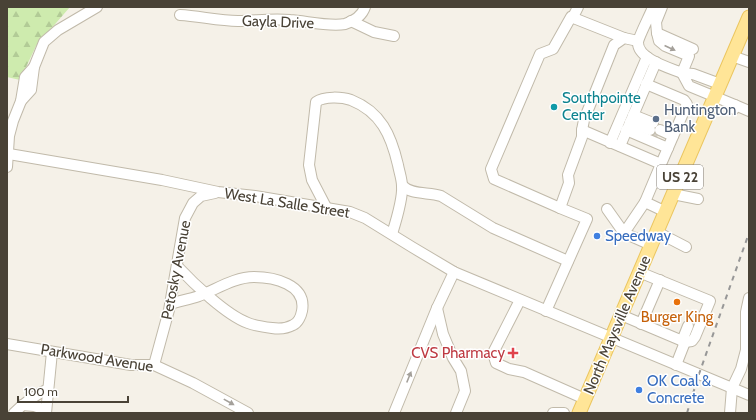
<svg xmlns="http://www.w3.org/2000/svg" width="756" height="420" font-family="Cabin,sans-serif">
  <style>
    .forest { fill: url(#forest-firs) }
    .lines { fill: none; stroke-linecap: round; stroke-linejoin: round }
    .minor-tunnel { stroke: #d3cec4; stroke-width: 10; stroke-dasharray: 10 5; stroke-linecap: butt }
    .minor-casing { stroke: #c1baaa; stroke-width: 12 }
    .major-casing { stroke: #ebc660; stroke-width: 15 }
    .minor { stroke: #fff; stroke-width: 10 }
    .major { stroke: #ffe597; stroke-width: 13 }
    .rail { stroke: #979797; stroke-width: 2; stroke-dasharray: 5 5; stroke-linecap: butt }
    .oneway { fill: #a4a09a }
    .culture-dot { fill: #0f9aa8; stroke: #fff; stroke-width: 1.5 }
    .service-dot { fill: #5c6f8a; stroke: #fff; stroke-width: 1.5 }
    .shop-dot { fill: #3f7fe0; stroke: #fff; stroke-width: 1.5 }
    .food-dot { fill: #e8710a; stroke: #fff; stroke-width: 1.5 }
    .health-dot { fill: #e0444e; stroke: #fff; stroke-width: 1.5 }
    .labels { text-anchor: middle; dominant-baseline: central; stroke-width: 3; stroke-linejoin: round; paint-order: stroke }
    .shield { fill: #fff; stroke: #807b72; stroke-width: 1 }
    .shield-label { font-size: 14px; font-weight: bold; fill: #494236 }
    .street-label { font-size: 15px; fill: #494236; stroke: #fff }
    .culture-label { font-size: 15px; fill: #0d838f; stroke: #fff; text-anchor: start }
    .service-label { font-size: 15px; fill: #4e5e75; stroke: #fff; text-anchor: start }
    .shop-label { font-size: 15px; fill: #366cbe; stroke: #fff; text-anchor: start }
    .food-label { font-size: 15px; fill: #c56008; stroke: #fff }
    .health-label { font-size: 15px; fill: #be3a42; stroke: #fff; text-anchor: end }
  </style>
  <defs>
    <pattern id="forest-firs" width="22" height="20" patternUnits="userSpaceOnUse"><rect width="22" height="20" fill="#ceebae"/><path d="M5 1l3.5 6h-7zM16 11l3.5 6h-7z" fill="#b2cb96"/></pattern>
  </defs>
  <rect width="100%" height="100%" fill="#f5f1e8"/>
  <path class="forest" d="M7,7H70L36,46L20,80L7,77Z"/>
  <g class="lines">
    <path class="minor-tunnel" d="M648,133L658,137"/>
    <defs>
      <g id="minor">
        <path d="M653,7C651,13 639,36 638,42C637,59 670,68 682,73L689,56L665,46L659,41L657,33L656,22L662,7"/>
        <path d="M180,15C199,16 219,21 238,21C255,21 272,18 290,20C306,21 329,27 345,24C354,21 362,16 365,7"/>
        <path d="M573,17L578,7"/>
        <path d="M351,21L374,32L394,36"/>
        <path d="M657,33L693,49"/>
        <path d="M732,56L749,62"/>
        <path d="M646,84L684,100L687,104L661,164"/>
        <path d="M720,84L693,74L682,73L689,86L735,105L734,109"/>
        <path d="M21,101L31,90L34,67L44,42L58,30L97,7"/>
        <path d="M735,105L749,111"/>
        <path d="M633,115L653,123"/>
        <path d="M630,122L650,130"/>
        <path d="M582,130L661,164L645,202L666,212"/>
        <path d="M626,130L668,148"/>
        <path d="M660,130L673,136"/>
        <path d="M610,143L647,57"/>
        <path d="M620,146L656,62"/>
        <path d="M9,154L162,180L218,192L255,196L350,212L365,218L412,247L454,272L749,395"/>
        <path d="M7,167L9,136L13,121L21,101L25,77L34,67"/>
        <path d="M403,186C411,195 429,192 441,196L493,228L568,261"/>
        <path d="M673,194L698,199"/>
        <path d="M645,202L624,233L651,245"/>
        <path d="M326,207L312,180L309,165L316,102C324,96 342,97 351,100C381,112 391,135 398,165C399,171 402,179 402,186C403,199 396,221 392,234"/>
        <path d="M560,208L494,179L491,169L540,54L553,49L571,17L624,38"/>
        <path d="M607,209L624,233"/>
        <path d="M657,232L686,247"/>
        <path d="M520,300L493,353L496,363L509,369L524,372L585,399"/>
        <path d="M170,304C180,301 190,299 199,296C217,289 235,277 254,277C273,277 307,284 302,311C301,316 298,323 293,325C286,329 279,329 272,328C264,327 256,326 248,323C226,315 193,283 177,266"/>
        <path d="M437,308L443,334L453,358L461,371L465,391L456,413"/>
        <path d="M546,311L587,219L560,208L569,183L568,175L582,137V130L584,120L614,45L624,38L638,41"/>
        <path d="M621,315L685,342L692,341L695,337L710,301L639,272"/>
        <path d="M641,324L660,280"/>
        <path d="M682,341L688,326"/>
        <path d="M7,344L131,365H154L193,383L248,413"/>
        <path d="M154,365L169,310L185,218L193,203L201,196L215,193"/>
        <path d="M676,365L685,342"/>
        <path d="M22,405L34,406L46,410"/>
        <path d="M14,413C24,403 35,395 48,389"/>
        <path d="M46,413L52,352"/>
        <path d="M394,413L437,308L454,272"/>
        <path d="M553,413H564"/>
        <path d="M730,413L732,388L741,369L746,350V312L749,298"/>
      </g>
      <path id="major" d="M579,413L749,17"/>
    </defs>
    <use href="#minor" class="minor-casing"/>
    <use href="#major" class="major-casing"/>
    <use href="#minor" class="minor"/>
    <use href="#major" class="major"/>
    <path class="rail" d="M687,413L699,374L749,233"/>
  </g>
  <defs><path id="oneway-solid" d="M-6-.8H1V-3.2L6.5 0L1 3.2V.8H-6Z"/></defs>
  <g class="oneway">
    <use href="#oneway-solid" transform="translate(670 48) rotate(25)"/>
    <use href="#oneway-solid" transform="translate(409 377) rotate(-68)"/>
    <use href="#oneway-solid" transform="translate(229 402) rotate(29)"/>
  </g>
  <circle class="culture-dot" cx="554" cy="107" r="4"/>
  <circle class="service-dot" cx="656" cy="119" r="4"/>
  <g class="shop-dot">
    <circle cx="597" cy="236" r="4"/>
    <circle cx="639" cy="390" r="4"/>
  </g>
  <circle class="food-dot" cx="677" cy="302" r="4"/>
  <path class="health-dot" d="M511 347h4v4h4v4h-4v4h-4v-4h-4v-4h4z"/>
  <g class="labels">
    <rect class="shield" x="657" y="165" width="46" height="24" rx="3"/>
    <g class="shield-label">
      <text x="680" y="177">US 22</text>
    </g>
    <g class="street-label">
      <text transform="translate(278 22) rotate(2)">Gayla Drive</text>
      <text transform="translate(287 203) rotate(9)">West La Salle Street</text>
      <text transform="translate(176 270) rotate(-79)">Petosky Avenue</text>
      <text transform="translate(617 325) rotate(-67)">North Maysville Avenue</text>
      <text transform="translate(97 358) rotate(9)">Parkwood Avenue</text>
    </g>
    <g class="culture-label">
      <text x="562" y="98">Southpointe<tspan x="562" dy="17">Center</tspan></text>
    </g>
    <g class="service-label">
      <text x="664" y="110">Huntington<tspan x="664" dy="17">Bank</tspan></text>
    </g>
    <g class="shop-label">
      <text x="605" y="236">Speedway</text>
      <text x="647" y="381">OK Coal &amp;<tspan x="647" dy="17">Concrete</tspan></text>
    </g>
    <g class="food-label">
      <text x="677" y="317">Burger King</text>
    </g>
    <g class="health-label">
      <text x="505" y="353">CVS Pharmacy</text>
    </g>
  </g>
  <rect width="756" height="420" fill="none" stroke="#494236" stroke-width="16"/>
  <path d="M18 396v6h110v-6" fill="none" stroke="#494236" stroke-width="2"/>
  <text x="24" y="396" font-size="12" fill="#494236" stroke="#ffffff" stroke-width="3" paint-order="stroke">100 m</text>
</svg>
